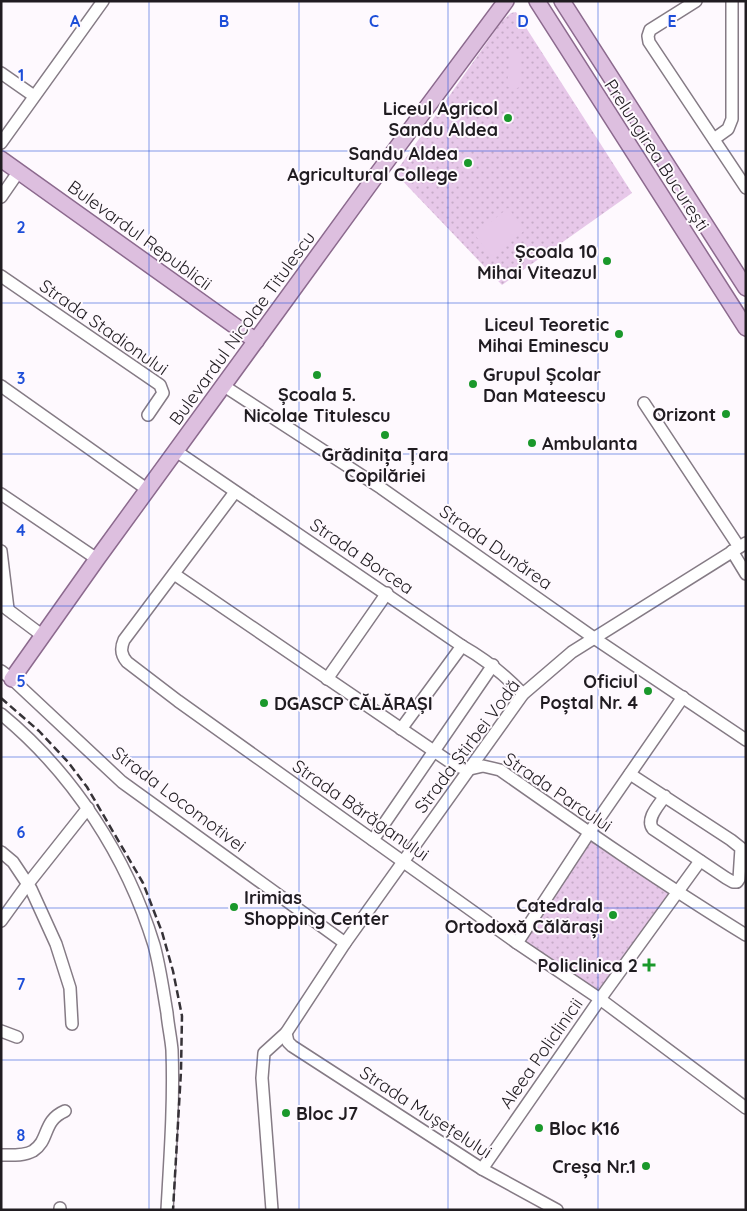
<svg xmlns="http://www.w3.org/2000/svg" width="747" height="1211" font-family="Quicksand,sans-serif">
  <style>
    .park { fill: url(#park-dots) }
    .garden { fill: #e7c8e9 }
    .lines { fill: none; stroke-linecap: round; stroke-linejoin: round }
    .minor-casing { stroke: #857b85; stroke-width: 14 }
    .major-casing { stroke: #8c6a8e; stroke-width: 18 }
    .minor { stroke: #fff; stroke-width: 11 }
    .major { stroke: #ddbfdf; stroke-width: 15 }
    .rail { stroke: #363237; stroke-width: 2.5; stroke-dasharray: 8 4; stroke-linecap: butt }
    .grid { fill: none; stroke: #1d4ed8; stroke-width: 1; stroke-opacity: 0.55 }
    .poi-dot { fill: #1a982b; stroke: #fef9fe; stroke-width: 2 }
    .labels { text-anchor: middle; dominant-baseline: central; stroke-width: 4; stroke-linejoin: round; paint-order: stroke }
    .poi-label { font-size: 18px; font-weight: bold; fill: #201c21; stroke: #fef9fe; text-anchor: end }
    .street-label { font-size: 18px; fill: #201c21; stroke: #fef9fe }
    .grid-label { font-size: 16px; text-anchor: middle; font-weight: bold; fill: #1d4ed8; stroke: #fef9fe; stroke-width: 4; stroke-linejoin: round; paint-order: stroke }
  </style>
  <defs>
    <pattern id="park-dots" width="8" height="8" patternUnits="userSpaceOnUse" patternTransform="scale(1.25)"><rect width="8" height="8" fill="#e7c8e9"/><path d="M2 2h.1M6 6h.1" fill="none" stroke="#c6abc8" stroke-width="1.8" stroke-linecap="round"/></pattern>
  </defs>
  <rect width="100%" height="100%" fill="#fef9fe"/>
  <g class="park">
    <path d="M516,12L632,193L502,285L395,173L502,21L511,13Z"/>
    <path d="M589,833L677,893L600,999L517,943Z"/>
  </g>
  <g class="garden">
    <path d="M515,49L520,53L521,86L514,90L507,86L510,54L511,50Z"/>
    <path d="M508,208L525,230L492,257L475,235Z"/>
  </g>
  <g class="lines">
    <defs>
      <g id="minor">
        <path d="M696,1L650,30L648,36L649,42L746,188"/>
        <path d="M1,73L34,96"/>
        <path d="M714,139L728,129L732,119V1"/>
        <path d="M1,143L103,1"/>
        <path d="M1,197L19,171"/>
        <path d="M1,276L160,385L163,393L148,415"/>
        <path d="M1,386L148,490"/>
        <path d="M224,386L381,488L594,638L746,740"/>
        <path d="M644,403L739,547"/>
        <path d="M176,451L462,646C487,660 504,674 523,694"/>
        <path d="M235,492L124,640C120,649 121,655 127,662L178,701L517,943L600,999L746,1108"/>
        <path d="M1,494L97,559"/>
        <path d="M1,551L8,609"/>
        <path d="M732,551L746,574"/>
        <path d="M174,574L450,762L460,767L470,769L483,766L500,770C581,827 661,883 746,935"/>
        <path d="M3,606L43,636"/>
        <path d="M1,671L12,679L122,782L345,943"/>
        <path d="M327,679L387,593"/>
        <path d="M1,714C73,773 127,857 154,945C160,967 163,990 167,1013C168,1025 171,1038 172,1050C174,1103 170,1157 167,1210"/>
        <path d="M401,729L462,646"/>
        <path d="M630,774L731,840L741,848L739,879L737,882H733L726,878L653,829C645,819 659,805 665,796"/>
        <path d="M373,840L493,665"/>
        <path d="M1,852L13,862L31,889L56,944L70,988L72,1024"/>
        <path d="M1,921L27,885L88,808"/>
        <path d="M517,943L589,833L683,697"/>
        <path d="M1,1031L17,1037"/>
        <path d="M286,1033L288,1042L292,1046L482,1169L557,1210"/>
        <path d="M1,1155C11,1155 24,1156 33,1151C50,1140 42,1121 65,1111"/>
        <path d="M482,1169L600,999L700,861"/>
        <path d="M60,1210V1208"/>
        <path d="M272,1210L262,1078L264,1053L286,1033L345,943L523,694L572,652L746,543"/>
      </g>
      <g id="major">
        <path d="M537,1L746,328"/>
        <path d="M562,1L746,288"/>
        <path d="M1,159L256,341"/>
        <path d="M12,679L97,559L378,173L506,1"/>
      </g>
    </defs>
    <use href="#minor" class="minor-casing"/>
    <use href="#major" class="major-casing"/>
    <use href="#minor" class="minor"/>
    <use href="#major" class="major"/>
    <path class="rail" d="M1,698L39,731L68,762L87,787L143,883L162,932L173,971L182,1016L181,1071L173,1210"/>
  </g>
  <path class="grid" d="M149,1V1210M299,1V1210M448,1V1210M598,1V1210M1,151H746M1,303H746M1,454H746M1,606H746M1,757H746M1,908H746M1,1060H746"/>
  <g class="poi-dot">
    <circle cx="508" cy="118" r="5"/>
    <circle cx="468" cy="163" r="5"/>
    <circle cx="607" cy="261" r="5"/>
    <circle cx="619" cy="334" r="5"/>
    <circle cx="317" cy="375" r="5"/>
    <circle cx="473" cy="384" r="5"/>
    <circle cx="726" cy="414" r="5"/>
    <circle cx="385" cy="435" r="5"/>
    <circle cx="532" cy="443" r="5"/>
    <circle cx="648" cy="691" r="5"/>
    <circle cx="264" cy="703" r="5"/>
    <circle cx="234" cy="907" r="5"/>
    <circle cx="613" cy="915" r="5"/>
    <path d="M646.5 957.5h5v5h5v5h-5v5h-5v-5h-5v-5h5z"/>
    <circle cx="286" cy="1113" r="5"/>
    <circle cx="539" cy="1128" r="5"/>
    <circle cx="646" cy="1166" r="5"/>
  </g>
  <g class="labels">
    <g class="poi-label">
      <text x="498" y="108">Liceul Agricol<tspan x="498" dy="21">Sandu Aldea</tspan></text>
      <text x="458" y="153">Sandu Aldea<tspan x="458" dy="21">Agricultural College</tspan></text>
      <text x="597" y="251">Școala 10<tspan x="597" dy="21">Mihai Viteazul</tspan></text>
      <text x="609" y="324">Liceul Teoretic<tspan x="609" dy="21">Mihai Eminescu</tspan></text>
      <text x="483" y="374" text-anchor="start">Grupul Școlar<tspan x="483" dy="21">Dan Mateescu</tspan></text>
      <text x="317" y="394" text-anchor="middle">Școala 5.<tspan x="317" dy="21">Nicolae Titulescu</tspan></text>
      <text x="716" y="414">Orizont</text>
      <text x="542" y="443" text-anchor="start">Ambulanta</text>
      <text x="385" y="454" text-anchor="middle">Grădinița Țara<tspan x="385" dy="21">Copilăriei</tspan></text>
      <text x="638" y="681">Oficiul<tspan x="638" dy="21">Poștal Nr. 4</tspan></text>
      <text x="274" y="703" text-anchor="start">DGASCP CĂLĂRAȘI</text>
      <text x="244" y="897" text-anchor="start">Irimias<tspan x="244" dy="21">Shopping Center</tspan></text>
      <text x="603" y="905">Catedrala<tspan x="603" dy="21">Ortodoxă Călărași</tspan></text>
      <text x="638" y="965">Policlinica 2</text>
      <text x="296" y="1113" text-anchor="start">Bloc J7</text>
      <text x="549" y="1128" text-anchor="start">Bloc K16</text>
      <text x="636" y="1166">Creșa Nr.1</text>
    </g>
    <g class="street-label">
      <text transform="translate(657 155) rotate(57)">Prelungirea București</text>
      <text transform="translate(140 235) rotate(36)">Bulevardul Republicii</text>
      <text transform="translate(104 327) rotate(35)">Strada Stadionului</text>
      <text transform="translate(242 328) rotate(-54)">Bulevardul Nicolae Titulescu</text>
      <text transform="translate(496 547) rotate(35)">Strada Dunărea</text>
      <text transform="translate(362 556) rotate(34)">Strada Borcea</text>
      <text transform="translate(467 746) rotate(-53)">Strada Știrbei Vodă</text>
      <text transform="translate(558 792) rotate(34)">Strada Parcului</text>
      <text transform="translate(179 799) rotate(37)">Strada Locomotivei</text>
      <text transform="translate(361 810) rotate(35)">Strada Bărăganului</text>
      <text transform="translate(541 1053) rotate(-55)">Aleea Policlinicii</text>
      <text transform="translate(426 1112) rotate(33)">Strada Mușețelului</text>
    </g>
  </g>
  <g class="grid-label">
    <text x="75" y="27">A</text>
    <text x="224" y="27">B</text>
    <text x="374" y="27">C</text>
    <text x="523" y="27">D</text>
    <text x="672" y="27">E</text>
    <text x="21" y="81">1</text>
    <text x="21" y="233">2</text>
    <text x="21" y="384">3</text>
    <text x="21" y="536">4</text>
    <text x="21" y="687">5</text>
    <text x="21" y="838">6</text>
    <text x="21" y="990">7</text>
    <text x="21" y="1141">8</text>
  </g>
  <rect width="747" height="1211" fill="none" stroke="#201c21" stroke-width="5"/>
</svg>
